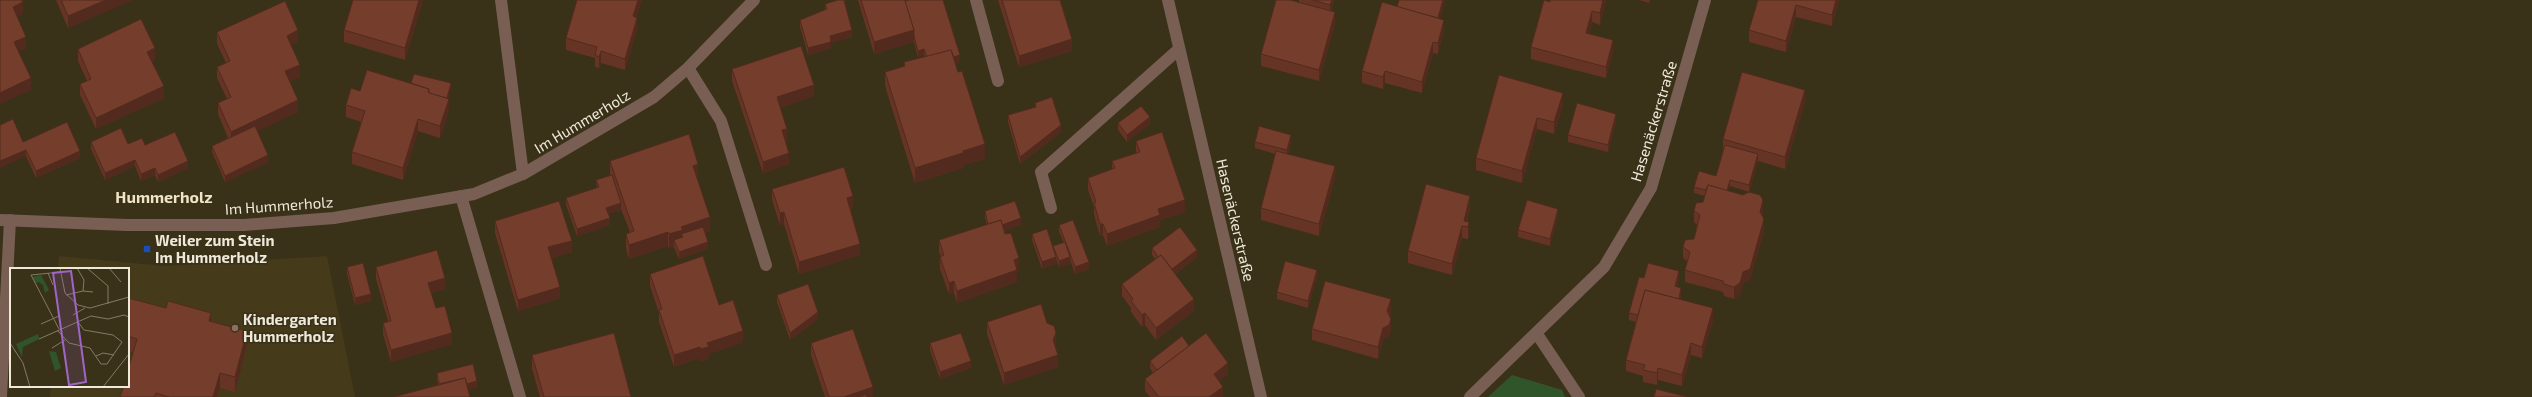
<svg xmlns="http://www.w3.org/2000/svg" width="2532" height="397" font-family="'Exo 2',sans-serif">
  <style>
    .built { fill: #453a1a }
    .green { fill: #30552a }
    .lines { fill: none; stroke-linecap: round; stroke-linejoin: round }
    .street { stroke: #785e53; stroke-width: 12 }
    .wall { fill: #653425; fill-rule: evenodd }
    .shaded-wall { fill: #522b1e }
    .building { fill: #753d2b; stroke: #522b1e }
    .transit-dot { fill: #1a4fb4; stroke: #3a3119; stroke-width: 1.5 }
    .education-dot { fill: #8d6e63; stroke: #3a3119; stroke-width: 1.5 }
    .labels { text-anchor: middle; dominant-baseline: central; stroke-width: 3; stroke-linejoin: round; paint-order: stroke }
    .street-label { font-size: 15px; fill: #efe9da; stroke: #3a3119 }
    .poi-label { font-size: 15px; font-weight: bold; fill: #efe9da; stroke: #3a3119; text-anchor: start }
    .neighbourhood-label { font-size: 16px; font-weight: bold; fill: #efe4c6; stroke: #3a3119 }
    .inset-road { fill: none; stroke: #827b66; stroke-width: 1 }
    .view { fill: #9e65c7; fill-opacity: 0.15; stroke: #9e65c7; stroke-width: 2 }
    .inset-edge { fill: none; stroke: #efe9da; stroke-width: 2 }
  </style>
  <rect width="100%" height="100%" fill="#3a3119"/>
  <path class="built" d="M59,256L164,266L327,256L355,397H50L51,386H128V269H58Z"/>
  <path class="green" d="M1512,375L1562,390L1565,397H1488Z"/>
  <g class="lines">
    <g class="street">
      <path d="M501,0L523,174"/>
      <path d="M976,0L998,81"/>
      <path d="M1168,0L1261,397"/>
      <path d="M688,68L721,121L766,265"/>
      <path d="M461,196L520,397"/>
      <path d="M1051,208L1041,172L1179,49"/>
      <path d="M0,220L127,225H244L334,218L474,194L523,174L654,97L688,68L754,0"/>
      <path d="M1537,334L1579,397"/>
      <path d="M1,397L10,220"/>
      <path d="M1470,397L1604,267L1651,188L1705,0"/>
    </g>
  </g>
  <g class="wall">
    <path d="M56,0H132L68,28Z"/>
    <path d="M353,0H423L405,60L344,42V30Z"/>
    <path d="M577,0H642L636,17L637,29L625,70L601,63L599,68L595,67V58L566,50V38Z"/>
    <path d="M858,0H943L960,62L955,64L985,159L963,165V168L915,183L885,86V72L904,66V62L925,57L924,55L918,57L914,42L874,54Z"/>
    <path d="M998,0H1060L1072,51L1019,67Z"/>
    <path d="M1299,0H1334L1331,11L1335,24L1319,81L1261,66V54L1299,2Z"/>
    <path d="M1399,0H1445L1440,18L1444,31L1438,54L1433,53L1422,93L1385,83L1383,89L1362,83V71L1397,7Z"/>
    <path d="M1606,0L1600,25L1592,22L1589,34L1613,52L1606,78L1531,59V47L1550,2Z"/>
    <path d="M1639,0H1650L1649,3Z"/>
    <path d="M1758,0H1839L1832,26L1796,17L1786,52L1749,42V30Z"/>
    <path d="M825,4L852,37L831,43V48L808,55L800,27V20L825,10Z"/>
    <path d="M217,32L298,42L291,45L300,77L290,81L298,112L257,131L268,162L225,182L212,152V146L228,138L218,114V103L227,99L217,78V67L226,63L217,44Z"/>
    <path d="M78,49L155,60L152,61L164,98L96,129L80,95V84L87,81L78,61Z"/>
    <path d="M732,69L814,96L780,108L787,140L786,141L789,164L763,173L732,81Z"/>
    <path d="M1499,75L1563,105L1554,134L1537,129L1522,183L1476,170V158Z"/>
    <path d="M451,89L448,99L449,111L440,138L418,131L403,180L352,164V152L361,122L346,117V105L360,91Z"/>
    <path d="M1805,102L1785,169L1758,161L1749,192L1763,212L1762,216L1764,231L1750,280L1743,283L1740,295L1734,299L1724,296L1723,292L1685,282V270L1687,261L1683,258V247L1694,239L1697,225L1694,222V211L1703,202L1705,196L1694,193V187L1716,176L1723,151V139ZM1730,186L1749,192L1743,195L1728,191Z"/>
    <path d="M1035,103L1061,132L1020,164L1008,122V115L1035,107Z"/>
    <path d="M1616,121L1608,152L1568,142V135Z"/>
    <path d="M1118,123L1150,124L1127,142L1118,130Z"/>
    <path d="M1136,141L1185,212L1160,220V227L1107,246L1103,235L1100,236L1094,215V207L1088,190V178L1112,169V161L1136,153Z"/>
    <path d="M1291,141L1288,154L1335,178L1319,236L1261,220V208L1275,154L1255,148V142Z"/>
    <path d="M23,142L80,158L36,178L26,156Z"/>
    <path d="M91,142L145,145L188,168L158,182L155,175L141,181L135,166L105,180L91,149Z"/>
    <path d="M610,161L698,178L697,179L710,231L705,233L708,249L679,259L674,247L669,249L668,246L629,259L626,248V234L630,232L621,209V210L608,214L610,225L577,236L566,205V198L597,188L596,180L610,175Z"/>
    <path d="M772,189L853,208L850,209L860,255L799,274L784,224L780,225L772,200Z"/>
    <path d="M1470,208L1467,221L1469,234L1468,239L1462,238L1452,275L1408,263V251Z"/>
    <path d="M985,211L1021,225L1004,231L1019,270L1017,271V282L957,303L954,293L949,294L940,269V257H941L939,252V240L987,225L985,218Z"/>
    <path d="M1558,215L1550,246L1518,237V230Z"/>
    <path d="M495,221L572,252L552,258L560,298L518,311L495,233Z"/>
    <path d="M1059,225L1089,269L1075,274L1070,260V264L1059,267L1056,259V264L1042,269L1032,240V234L1053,250V246L1064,243L1059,232Z"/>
    <path d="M1152,248L1197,257L1175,274L1194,311L1156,340L1145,325L1142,327L1131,312V308L1122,296V284L1155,259L1152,255Z"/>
    <path d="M347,267L371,301L355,305L347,274Z"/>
    <path d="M376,267L445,289L431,293L436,308L452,344L391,362L383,334V323L388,321L376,279Z"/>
    <path d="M650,274L719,305L743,342L709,354V359L700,361V358L674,367L659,322V313L650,286Z"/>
    <path d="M1317,277L1308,308L1277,299V292Z"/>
    <path d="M1644,278H1679L1677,287L1681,295L1680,300L1713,320L1702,358L1691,355L1682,386L1658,380L1657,385L1643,382V376L1626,371V360L1636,322L1629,320V313Z"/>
    <path d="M777,295L818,319L790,340L777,302Z"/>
    <path d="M128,298L211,321L247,346L235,392L220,388L217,397H120L133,352L128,351Z"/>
    <path d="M1391,311L1390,316L1391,330L1389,336L1383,340L1378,359L1312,340V329Z"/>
    <path d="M987,322L1047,323L1056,345L1055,347L1058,367L1004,385L987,334Z"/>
    <path d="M811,343L873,397H825L811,355Z"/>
    <path d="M930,343L971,368L940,379L930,350Z"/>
    <path d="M1189,346L1228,374L1219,381L1223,397H1150L1145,391V379L1153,373L1150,368V361Z"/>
    <path d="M532,355L631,397H540L532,369Z"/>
    <path d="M437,373L477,388L438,385L437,380Z"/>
  </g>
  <g class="shaded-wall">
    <path d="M106,0H132L68,28V16Z"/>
    <path d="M419,0H423L405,60V48Z"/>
    <path d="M638,0H642L633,28V16Z"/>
    <path d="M1332,0H1334L1330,12V5Z"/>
    <path d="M1443,0H1445L1437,29V23Z"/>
    <path d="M1603,0H1606L1600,25V13Z"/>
    <path d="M1836,0H1839L1832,26V15Z"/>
    <path d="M23,2V14L13,19V7Z"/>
    <path d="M1796,5V17L1786,52V41Z"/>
    <path d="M1592,11V22L1586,44V33Z"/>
    <path d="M1335,12V24L1319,81V70Z"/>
    <path d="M637,18V29L625,70V59Z"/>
    <path d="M1444,20V31L1438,54V43Z"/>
    <path d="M298,30V42L287,47V36Z"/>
    <path d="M852,30V37L831,43V48L808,55V48L830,36Z"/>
    <path d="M914,30V42L874,54V42Z"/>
    <path d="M26,37V49L14,53V42Z"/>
    <path d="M1072,39V51L1019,67V56Z"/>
    <path d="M1613,40V52L1606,78V67Z"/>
    <path d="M1433,42V53L1422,93V82Z"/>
    <path d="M155,48V60L147,63V52Z"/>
    <path d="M924,49V55L918,57V51Z"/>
    <path d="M601,51V63L599,68V57Z"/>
    <path d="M960,55V62L930,72V65Z"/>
    <path d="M300,65V77L285,83V71Z"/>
    <path d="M1385,71V83L1383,89V77Z"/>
    <path d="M31,78V90L0,104V93Z"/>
    <path d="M451,83V89L445,110V103Z"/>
    <path d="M814,85V96L777,109V97Z"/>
    <path d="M164,86V98L96,129V118Z"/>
    <path d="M1805,90V102L1785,169V157Z"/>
    <path d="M1563,93V105L1554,134V122Z"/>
    <path d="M449,99V111L440,138V126Z"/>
    <path d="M298,100V112L231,144V132Z"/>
    <path d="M1616,114V121L1608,152V145Z"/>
    <path d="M1150,117V124L1127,142V135Z"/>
    <path d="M1537,118V129L1522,183V171Z"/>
    <path d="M418,119V131L403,180V168Z"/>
    <path d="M1061,125V132L1020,164V157Z"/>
    <path d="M787,129V140L782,142V130Z"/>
    <path d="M1291,135V141L1287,157V150Z"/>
    <path d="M985,144V159L963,165V168L915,183V168L963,151Z"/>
    <path d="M26,150V156L0,168V161Z"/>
    <path d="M80,151V158L36,178V171Z"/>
    <path d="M789,153V164L763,173V162Z"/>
    <path d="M1758,154V161L1749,192V185Z"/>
    <path d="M268,155V162L225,182V176Z"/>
    <path d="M135,160V166L105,180V173Z"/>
    <path d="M188,161V168L158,182V175Z"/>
    <path d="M698,164V178L693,180V166Z"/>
    <path d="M1335,166V178L1319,236V224Z"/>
    <path d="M155,168V175L141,181V174Z"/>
    <path d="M1730,180V186L1726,202V195Z"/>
    <path d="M853,196V208L847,210V198Z"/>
    <path d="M1470,196V208L1465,227L1464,221Z"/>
    <path d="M1185,200V212L1160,220V227L1107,246V234L1158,209Z"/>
    <path d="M1763,200V212L1760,224V212Z"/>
    <path d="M621,203V210L606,215V208Z"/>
    <path d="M1558,209V215L1550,246V239Z"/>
    <path d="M784,212V224L780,225V213Z"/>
    <path d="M710,217V231L683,240H674V247L669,249V234L681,227Z"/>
    <path d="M610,218V225L577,236V229Z"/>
    <path d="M1021,218V225L990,236V229Z"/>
    <path d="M1764,219V231L1750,280L1743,283L1740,295L1734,299V287Z"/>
    <path d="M1469,222V234L1468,239V227Z"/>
    <path d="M1100,224H1103V235L1100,236Z"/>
    <path d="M1462,226V238L1452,275V264Z"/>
    <path d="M668,232V246L629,259V245Z"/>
    <path d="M572,241V252L548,259V247Z"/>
    <path d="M708,242V249L679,259V252Z"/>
    <path d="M860,244V255L799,274V262Z"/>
    <path d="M1197,250V257L1169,278V271Z"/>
    <path d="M1056,257V264L1042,269V262Z"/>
    <path d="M1070,257V264L1059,267V261Z"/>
    <path d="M1019,258V270L1017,271V282L957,303V291L1014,260Z"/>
    <path d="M1089,262V269L1075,274V267Z"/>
    <path d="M1317,270V277L1308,308V301Z"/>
    <path d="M1679,271V278L1675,293V286Z"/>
    <path d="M445,278V289L428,294V283Z"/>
    <path d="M954,281V293L949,294V283Z"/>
    <path d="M560,287V298L518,311V300Z"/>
    <path d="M1681,288V295L1677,310V304Z"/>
    <path d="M371,294V301L355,305V298Z"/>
    <path d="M1194,299V311L1156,340V328Z"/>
    <path d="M1391,299V311L1387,323V311Z"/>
    <path d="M1713,308V320L1702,358V347Z"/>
    <path d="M818,312V319L790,340V333Z"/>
    <path d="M211,313V327L209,321Z"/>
    <path d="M1145,313V325L1142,327V315Z"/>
    <path d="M1391,319V330L1389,336L1383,340L1378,359V347L1383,328Z"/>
    <path d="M247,331V346L235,392V377Z"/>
    <path d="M743,331V342L709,354V359L700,361V349L707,343Z"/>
    <path d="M452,333V344L391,362V350Z"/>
    <path d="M1056,333V345L1053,352V340Z"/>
    <path d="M1691,343V355L1682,386V375Z"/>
    <path d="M700,347V358L674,367V355Z"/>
    <path d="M1058,355V367L1004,385V373Z"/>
    <path d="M971,361V368L940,379V372Z"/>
    <path d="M1228,363V374L1214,386V374Z"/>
    <path d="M1658,368V380L1657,385V373Z"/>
    <path d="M220,373V388L217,397H213Z"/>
    <path d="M477,381V388L465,391V385Z"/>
    <path d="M873,387V397H844Z"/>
    <path d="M1223,387V397H1209Z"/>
  </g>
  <g class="building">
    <path d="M0,0H22L23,2L13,7L26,37L14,42L31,78L0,93Z"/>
    <path d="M61,0H106L68,16Z"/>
    <path d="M353,0H419L405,48L344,30Z"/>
    <path d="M577,0H638L633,16L637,18L625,59L601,51L599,57L595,55L597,47L566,38Z"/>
    <path d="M838,0H844L852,30L830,36L831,42L808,48L800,20L827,9L825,4Z"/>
    <path d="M861,0H905L914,30L874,42Z"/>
    <path d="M909,0H943L960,55L954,57L951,50L927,57L924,49L918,51L914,36V30L905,1Z"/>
    <path d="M1002,0H1060L1072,39L1019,56Z"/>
    <path d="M1276,0H1290L1335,12L1319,70L1261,54Z"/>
    <path d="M1313,0H1332L1330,5Z"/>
    <path d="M1399,0H1443L1438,18L1397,7Z"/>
    <path d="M1544,0L1550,2V0H1603L1600,13L1592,11L1586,33L1613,40L1606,67L1531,47Z"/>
    <path d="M1758,0H1836L1832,15L1796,5L1786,41L1749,30Z"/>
    <path d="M285,1L298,30L287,36L300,65L285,71L298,100L231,132L218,103L231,97L217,67L230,61L217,32Z"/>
    <path d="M1382,2L1444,20L1438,43L1433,42L1422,82L1385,71L1383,77L1362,71Z"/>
    <path d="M141,19L155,48L147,52L164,86L96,118L80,84L91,79L78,49Z"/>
    <path d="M801,46L814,85L777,97L787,129L782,130L789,153L763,162L732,69Z"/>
    <path d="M951,50L958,72L962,71L985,144L963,151V153L915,168L885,72L905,66L904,62Z"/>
    <path d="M367,70L429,89L428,92L449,99L440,126L418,119L403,168L352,152L365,111L346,105L351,88L360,91Z"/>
    <path d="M1742,72L1805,90L1785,157L1723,139Z"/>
    <path d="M414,74L451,83L447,98L429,93V89L411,83Z"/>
    <path d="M1499,75L1563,93L1554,122L1537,118L1522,171L1476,158Z"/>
    <path d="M1052,97L1061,125L1020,157L1008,115L1036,107L1035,103Z"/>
    <path d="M1577,103L1616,114L1608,145L1568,135Z"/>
    <path d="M1141,106L1150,117L1127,135L1118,123Z"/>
    <path d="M13,119L23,142L67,122L80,151L36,171L26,150L0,161V125Z"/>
    <path d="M255,126L268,155L225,176L212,146Z"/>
    <path d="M1259,126L1291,135L1287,150L1255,142Z"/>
    <path d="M121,128L128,144L142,138L145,145L175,132L188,161L158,175L155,168L141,174L135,160L105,173L91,142Z"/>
    <path d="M1162,132L1185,200L1158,209L1160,215L1107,234L1103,224H1100L1094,203L1096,202L1088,178L1115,168L1112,161L1140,152L1136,141Z"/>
    <path d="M689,134L698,164L693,166L710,217L681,227L683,230L669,234L668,232L629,245L626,234L634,231L610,161Z"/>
    <path d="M1725,145L1758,154L1749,185L1730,180L1727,191L1708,185L1706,190L1694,187L1699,171L1716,176Z"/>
    <path d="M1276,151L1335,166L1319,224L1261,208Z"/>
    <path d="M844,167L853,196L847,198L860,244L799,262L784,212L780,213L772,189Z"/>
    <path d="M612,175L621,203L606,208L610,218L577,229L566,198L599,187L596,180Z"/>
    <path d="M1426,184L1470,196L1464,221L1469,222L1468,227L1462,226L1452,264L1408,251Z"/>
    <path d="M1708,185L1743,195L1749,192L1760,195L1763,200L1760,212L1764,219L1750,269L1743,272L1740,283L1734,287L1724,284L1723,281L1685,270L1690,252L1683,247L1685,240L1694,239L1700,215L1694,211L1696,203L1703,202Z"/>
    <path d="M1527,200L1558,209L1550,239L1518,230Z"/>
    <path d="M559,201L572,241L548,247L560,287L518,300L495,221Z"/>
    <path d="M1015,201L1021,218L1002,225L1001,220L988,224L985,211Z"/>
    <path d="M1001,220L1005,234L1011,233L1019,258L1014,260L1017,270L957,291L954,281L949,283L940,257L944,255L939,240Z"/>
    <path d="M1073,220L1089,262L1075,267L1059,225Z"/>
    <path d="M703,227L708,242L679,252L674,240L683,237L681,234Z"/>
    <path d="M1180,227L1197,250L1172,269L1161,255L1158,257L1152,248Z"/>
    <path d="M1047,229L1056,257L1042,262L1032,234Z"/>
    <path d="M1065,242L1070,257L1059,261L1053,246Z"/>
    <path d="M437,250L445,278L428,283L436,308L445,306L452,333L391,350L383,323L391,321L376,267Z"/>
    <path d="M1161,255L1194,299L1156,328L1145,313L1142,315L1131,301L1133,299L1122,284Z"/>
    <path d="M703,256L719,305L733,300L743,331L707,343L709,347L700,349V347L674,355L659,310L662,309L650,274Z"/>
    <path d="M1285,261L1317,270L1308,301L1277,292Z"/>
    <path d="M363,263L371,294L355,298L347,267Z"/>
    <path d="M1648,263L1679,271L1675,286L1681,288L1679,299L1645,290L1638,315L1629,313L1639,277L1644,278Z"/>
    <path d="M1325,281L1391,299L1387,311L1391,319L1389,325L1383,328L1378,347L1312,329Z"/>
    <path d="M808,284L818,312L790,333L777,295Z"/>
    <path d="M1645,290L1713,308L1702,347L1691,343L1682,375L1658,368L1657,373L1643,370L1645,365L1626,360Z"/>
    <path d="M128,298L166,308L168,301L211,313L209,321L247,331L235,377L220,373L213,397H169L156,393L154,397H120L124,386H128V370L137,339L128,336Z"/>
    <path d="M1041,304L1047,323L1054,326L1056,333L1053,340L1058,355L1004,373L987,322Z"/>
    <path d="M853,329L873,387L844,397H829L811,343Z"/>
    <path d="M614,333L631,397H544L532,355Z"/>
    <path d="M961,333L971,361L940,372L930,343Z"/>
    <path d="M1206,333L1228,363L1214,374L1223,387L1209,397H1159L1145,379Z"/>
    <path d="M1182,336L1189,346L1157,370L1150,361Z"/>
    <path d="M473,364L477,381L467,384L465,378L439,384L437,373Z"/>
    <path d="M465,378L470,397H393Z"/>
    <path d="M1656,389L1688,397H1654Z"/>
    <path d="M866,394L867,397H858Z"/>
  </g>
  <rect class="transit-dot" x="143" y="245" width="8" height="8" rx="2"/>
  <circle class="education-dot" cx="235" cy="328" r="4"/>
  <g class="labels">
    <g class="street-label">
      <text transform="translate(582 121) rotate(-31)">Im Hummerholz</text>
      <text transform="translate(1653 121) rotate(-73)">Hasenäckerstraße</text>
      <text transform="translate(279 205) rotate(-4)">Im Hummerholz</text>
      <text transform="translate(1236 220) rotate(77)">Hasenäckerstraße</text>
    </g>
    <g class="poi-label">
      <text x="155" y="240">Weiler zum Stein<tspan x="155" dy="17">Im Hummerholz</tspan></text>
      <text x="243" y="319">Kindergarten<tspan x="243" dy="17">Hummerholz</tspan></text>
    </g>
    <g class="neighbourhood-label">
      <text x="164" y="196">Hummerholz</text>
    </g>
  </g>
  <g transform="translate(10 268)">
    <rect width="119" height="119" fill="#3a3119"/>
    <path d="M31,7L39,22L35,25L33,17L29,14L26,15L22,9ZM28,66L29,71L13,79L12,89L6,76ZM39,83L46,84L51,100L45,103Z" fill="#30552a"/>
    <path class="inset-road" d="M50,0L55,25L68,37L80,40L119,29M67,0L74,12L73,23M77,0L98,18V36M99,0L111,14M38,5L43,17M21,7L49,61M21,7L51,4M56,27L73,23L83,24M63,47L75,40M81,48L98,51L114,47L119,49M31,56L49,48M47,62L59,75L80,80L91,96H97L112,74L103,67L74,62L68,54M29,71L81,48M0,75L13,95L20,119M42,80L55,72M86,88L93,85L104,87M93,119L119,86"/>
    <path class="view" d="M61,3L76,114L59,117L43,5Z"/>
    <rect width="119" height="119" class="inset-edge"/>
  </g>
</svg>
